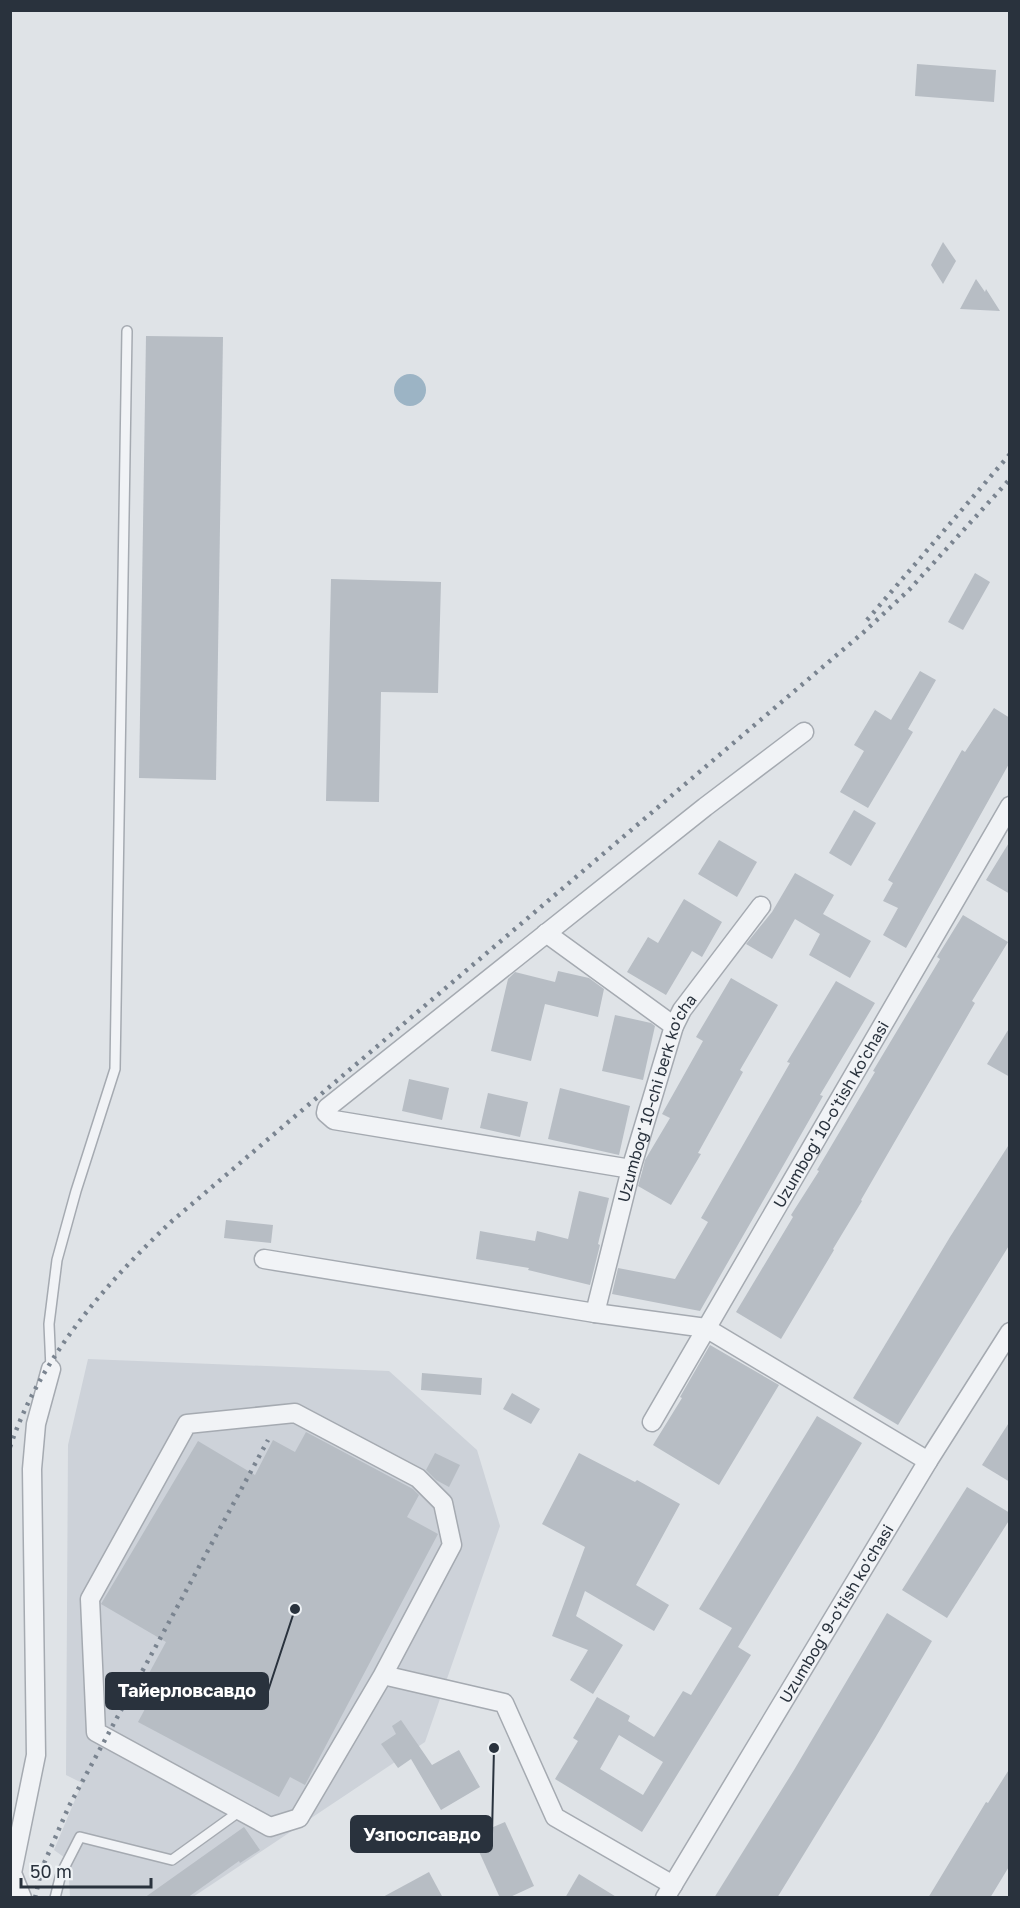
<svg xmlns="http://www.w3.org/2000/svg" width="1020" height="1908" font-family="'Golos Text',sans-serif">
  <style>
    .built { fill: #cdd2d9 }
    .water { fill: #9cb4c5 }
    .building { fill: #b7bdc4; fill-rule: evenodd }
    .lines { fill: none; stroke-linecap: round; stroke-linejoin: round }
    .lane-casing { stroke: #a5aab1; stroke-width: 12 }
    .street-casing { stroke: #a5aab1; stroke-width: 21 }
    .lane { stroke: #f1f3f6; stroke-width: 9 }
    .street { stroke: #f1f3f6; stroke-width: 18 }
    .rail { stroke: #7a8490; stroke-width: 4.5; stroke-dasharray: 3 6; stroke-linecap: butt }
    .labels { text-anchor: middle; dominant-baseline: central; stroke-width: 4.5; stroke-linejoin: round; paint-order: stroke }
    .street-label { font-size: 16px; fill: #29323d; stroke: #eef2f5 }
    .leader { fill: none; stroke: #29323d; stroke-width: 2 }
    .callout-dot { fill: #29323d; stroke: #eef2f5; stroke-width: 2 }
    .callout { fill: #29323d; stroke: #29323d; stroke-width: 2 }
    .callout-label { font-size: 18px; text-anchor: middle; font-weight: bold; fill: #fff }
  </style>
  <rect width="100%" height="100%" fill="#dfe3e7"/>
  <path class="built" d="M88,1359L389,1371L477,1450L500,1526L425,1742L193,1897H70L68,1860L54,1850L82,1783L66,1775L68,1445Z"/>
  <circle class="water" cx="410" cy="390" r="16"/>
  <g class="building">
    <path d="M917,64L996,70L994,102L915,96Z"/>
    <path d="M943,242L956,261L943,284L931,265Z"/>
    <path d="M976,279L985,292L986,289L1000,311L960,309Z"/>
    <path d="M146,336L223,337L216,780L139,778Z"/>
    <path d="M975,573L990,582L963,630L948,622Z"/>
    <path d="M331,579L441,582L438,693L381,692L379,802L326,801Z"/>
    <path d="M920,671L936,680L908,729L913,732L868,808L840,792L864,751L854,745L875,710L891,720Z"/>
    <path d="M994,708L1010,718V762L906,948L883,935L898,908L883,901L893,883L888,880L962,750L965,752Z"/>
    <path d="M854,810L876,823L851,866L829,853Z"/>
    <path d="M719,840L757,862L737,897L698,874Z"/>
    <path d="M1010,841V894L986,880Z"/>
    <path d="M795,873L834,895L823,914L871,941L850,978L809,955L820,934L795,919L772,959L746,944L772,912Z"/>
    <path d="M684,899L722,922L702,957L692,951L666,995L627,972L648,937L658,943Z"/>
    <path d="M963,915L1008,942L972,1001L975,1003L861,1200L862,1201L833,1249L834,1250L781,1339L736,1312L793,1217L791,1215L819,1171L817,1170L875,1072L873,1071L940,959L937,957Z"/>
    <path d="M558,971L589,978L604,989L598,1017L545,1004L531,1061L491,1051L508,979L515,972L555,982Z"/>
    <path d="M731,978L778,1005L740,1070L743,1072L698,1153L701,1154L671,1205L638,1186L642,1172L645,1160L670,1118L662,1114L703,1041L696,1037Z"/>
    <path d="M836,981L875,1003L820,1095L823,1096L700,1311L612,1294L618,1268L675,1279L708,1222L701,1218L790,1063L787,1062Z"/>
    <path d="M615,1015L651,1023L655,1026L643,1080L602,1071Z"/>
    <path d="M1010,1027V1077L987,1064Z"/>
    <path d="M409,1079L449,1088L442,1120L402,1111Z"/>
    <path d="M560,1088L630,1106L619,1155L548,1139Z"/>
    <path d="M488,1093L528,1102L520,1137L480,1128Z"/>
    <path d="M1010,1143V1244L898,1425L853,1398L950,1237Z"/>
    <path d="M579,1191L609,1198L598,1244L600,1245L590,1285L528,1270L529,1268L476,1259L480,1231L535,1241L537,1231L568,1239Z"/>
    <path d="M226,1220L273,1225L271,1243L224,1238Z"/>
    <path d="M710,1345L779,1385L719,1485L653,1445L682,1398L680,1397Z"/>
    <path d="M422,1373L482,1378L481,1395L421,1390Z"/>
    <path d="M512,1393L540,1409L531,1424L503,1409Z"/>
    <path d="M817,1416L862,1443L738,1647L751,1655L642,1832L555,1779L578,1741L573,1738L597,1697L630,1716L628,1721L654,1737L683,1691L691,1695L732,1628L699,1609ZM619,1735L663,1762L643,1795L600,1769Z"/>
    <path d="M1010,1421V1482L982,1465Z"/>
    <path d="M306,1432L413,1489L419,1495L407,1517L438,1534L305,1785L290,1777L279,1797L138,1722L153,1694L141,1688L166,1642L101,1604L198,1441L255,1475L273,1440L295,1452Z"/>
    <path d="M435,1453L460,1465L449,1487L436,1480L426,1470Z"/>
    <path d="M579,1453L635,1482L637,1480L680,1504L636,1585L669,1605L654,1631L585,1591L576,1616L623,1645L593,1694L570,1680L588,1650L552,1636L585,1547L542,1524Z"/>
    <path d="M967,1487L1010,1513V1519L947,1618L902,1590Z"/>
    <path d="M887,1613L932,1641L874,1740L777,1898H714L794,1770Z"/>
    <path d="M401,1720L432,1765L459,1750L480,1787L441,1810L411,1759L398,1768L381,1744L396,1734L392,1726Z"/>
    <path d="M1010,1768V1865L990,1898H928L986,1802L988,1803Z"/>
    <path d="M505,1822L534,1886L508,1898H500L472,1836Z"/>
    <path d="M244,1827L260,1850L240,1863L239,1861L187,1898H144Z"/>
    <path d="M429,1872L443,1898H381Z"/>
    <path d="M579,1874L618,1898H565Z"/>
  </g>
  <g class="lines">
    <defs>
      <g id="lane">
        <path d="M51,1369L49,1324L57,1260L76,1191L115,1069L127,331"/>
        <path d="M55,1898L61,1874L80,1837L172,1860L240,1811"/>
      </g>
      <g id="street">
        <path d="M546,933L674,1026"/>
        <path d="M631,1169L334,1120L326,1113L327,1108L705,807L804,732"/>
        <path d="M264,1259L595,1313L706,1328L928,1461"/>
        <path id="s1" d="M595,1313L631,1169L674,1026L682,1010L761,906"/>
        <path id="s2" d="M652,1422L1010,806"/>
        <path d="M383,1675L299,1818L270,1827L96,1732L90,1599L187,1424L295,1413L418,1478L443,1503L452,1545L383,1675L504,1703L555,1817L673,1885"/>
        <path d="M22,1898L12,1873L36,1755L32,1469L36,1424L51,1369"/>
        <path id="s3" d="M665,1898L928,1461L1010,1332"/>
      </g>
    </defs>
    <use href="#lane" class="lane-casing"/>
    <use href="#street" class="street-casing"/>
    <use href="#lane" class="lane"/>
    <use href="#street" class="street"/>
    <g class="rail">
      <path d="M867,620L1010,454"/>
      <path d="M10,1447C40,1358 105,1284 172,1221L865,631L909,590L1010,479"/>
      <path d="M35,1898L42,1868L69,1806L268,1440"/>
    </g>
  </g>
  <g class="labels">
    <g class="street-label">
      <text stroke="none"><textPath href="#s1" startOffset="224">Uzumbog' 10-chi berk ko'cha</textPath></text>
      <text stroke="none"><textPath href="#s2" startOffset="356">Uzumbog' 10-o'tish ko'chasi</textPath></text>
      <text stroke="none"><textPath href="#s3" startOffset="332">Uzumbog' 9-o'tish ko'chasi</textPath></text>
    </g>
  </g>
  <path class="leader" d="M295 1609L268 1691M494 1748L492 1834"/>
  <g class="callout-dot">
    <circle cx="295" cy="1609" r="6"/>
    <circle cx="494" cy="1748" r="6"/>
  </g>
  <g class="callout">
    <rect x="106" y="1673" width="162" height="36" rx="6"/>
    <rect x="351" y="1816" width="141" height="36" rx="6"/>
  </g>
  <g class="callout-label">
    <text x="187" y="1697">Тайерловсавдо</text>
    <text x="422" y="1841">Узпослсавдо</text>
  </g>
  <rect width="1020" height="1908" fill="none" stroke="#29323d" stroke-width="24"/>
  <path d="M21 1878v9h130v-9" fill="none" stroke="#29323d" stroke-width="3"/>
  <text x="30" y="1878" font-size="18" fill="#29323d" stroke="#eef2f5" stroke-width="4.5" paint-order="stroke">50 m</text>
</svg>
